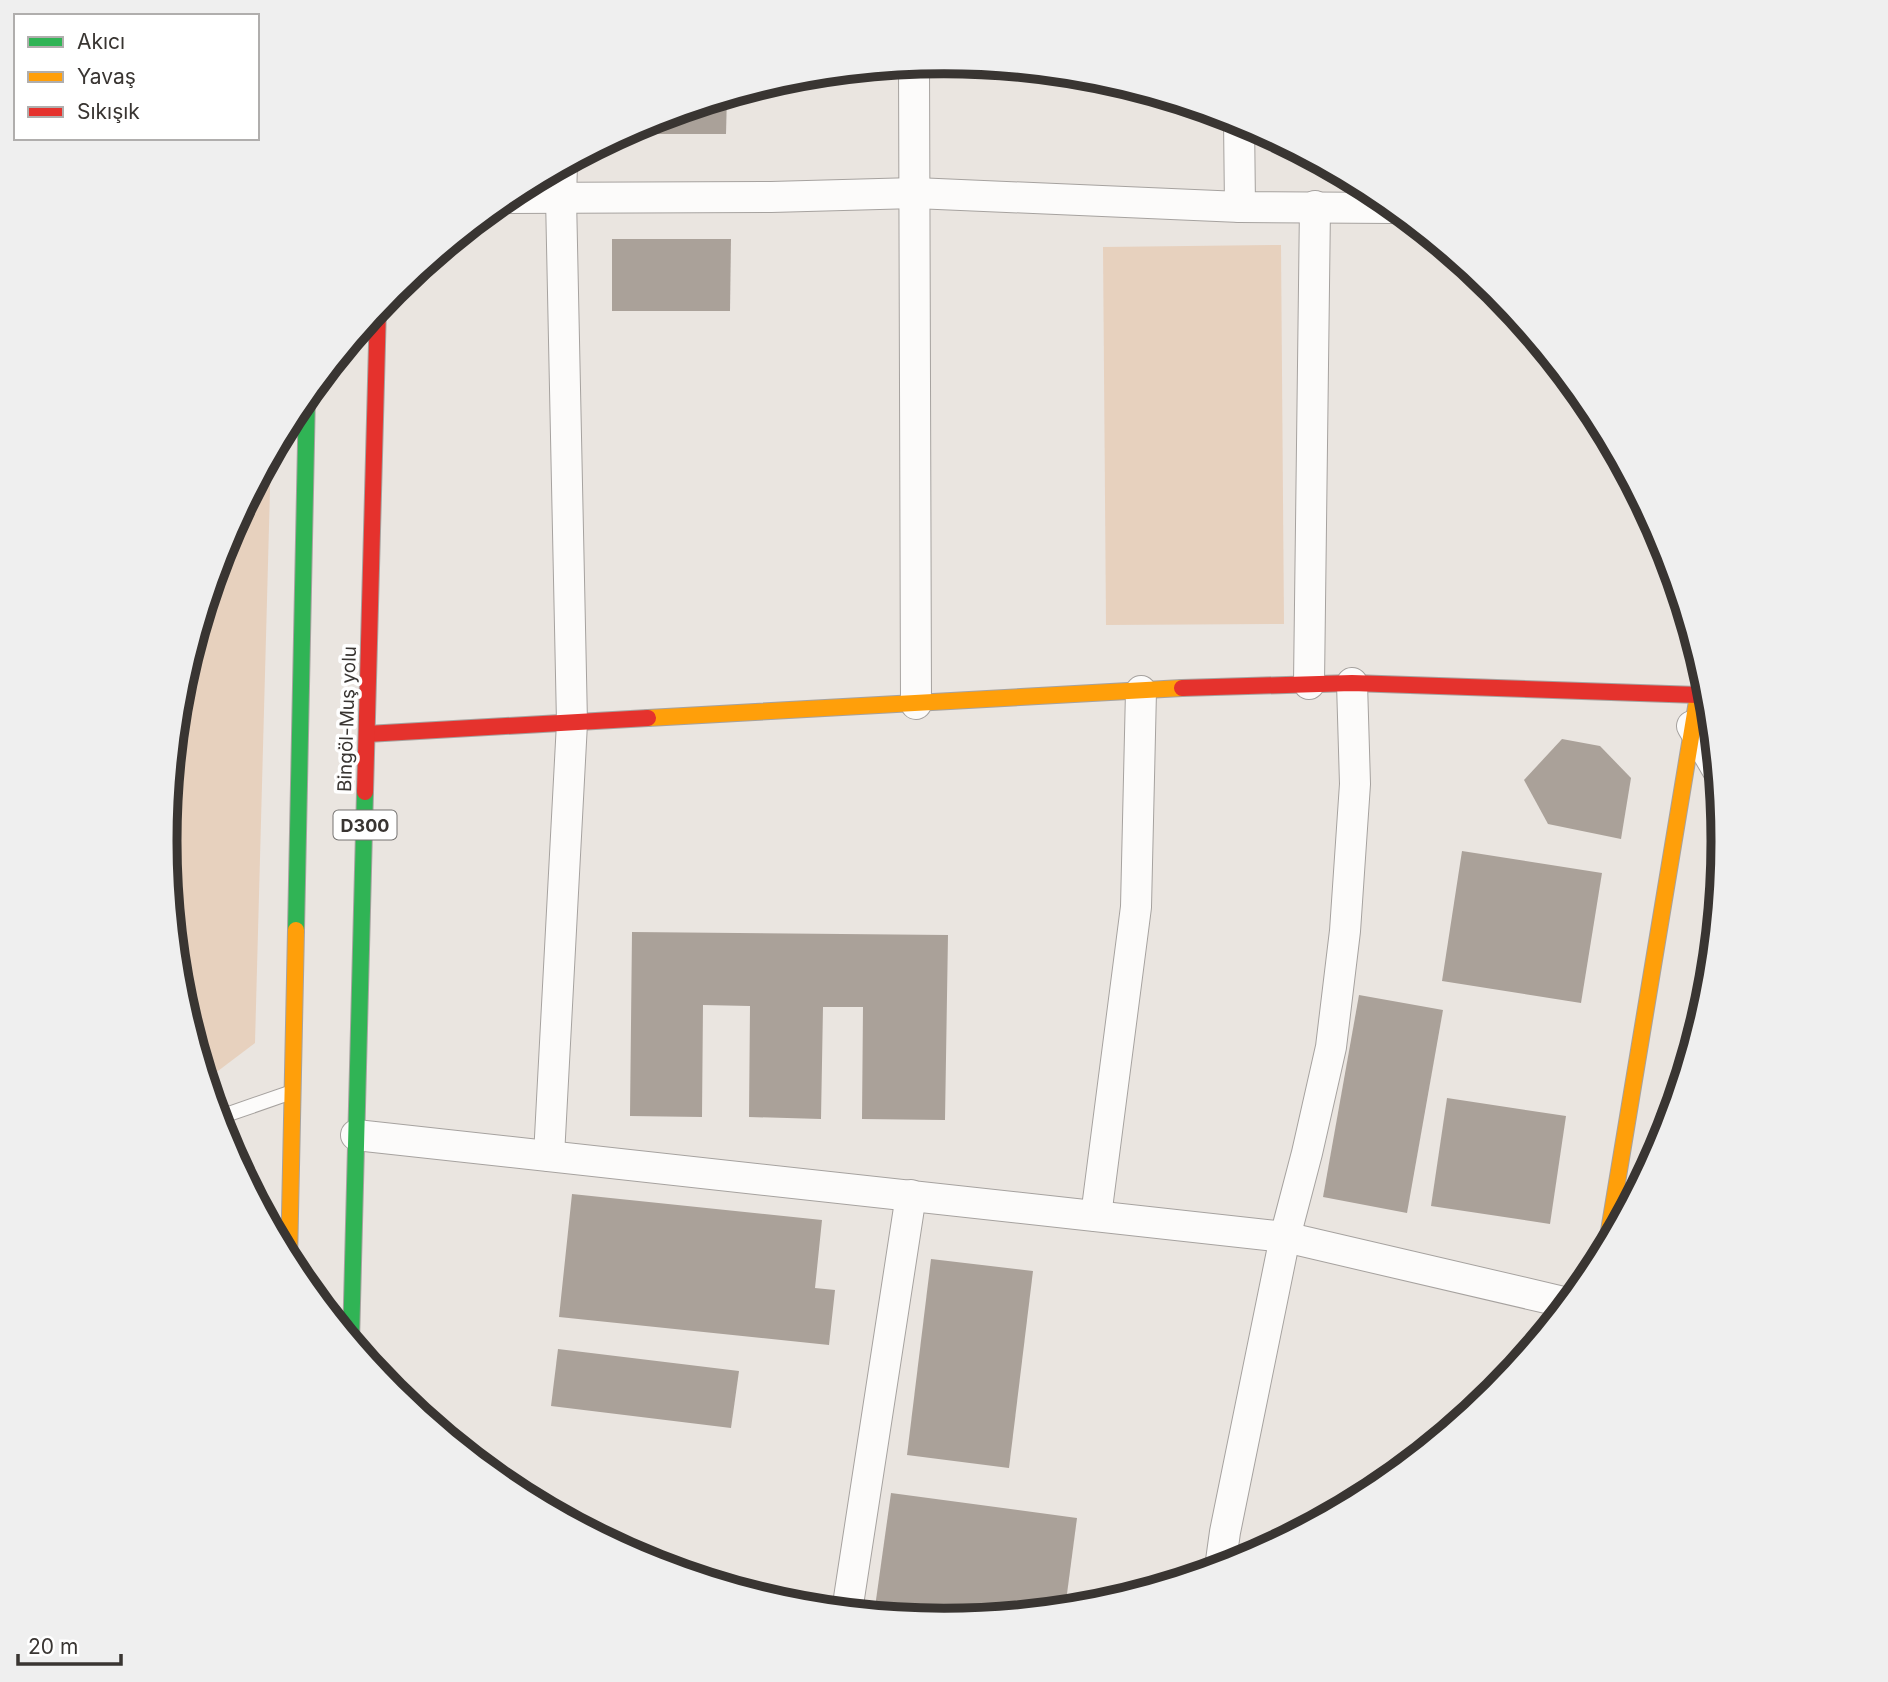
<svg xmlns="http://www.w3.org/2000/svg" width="1888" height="1682" font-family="Inter,sans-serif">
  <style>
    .green { fill: #e7d1be }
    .building { fill: #aaa199 }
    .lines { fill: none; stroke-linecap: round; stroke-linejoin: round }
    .lane-casing { stroke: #a6a29f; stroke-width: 16 }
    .street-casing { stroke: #a6a29f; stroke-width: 32 }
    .fast-casing { stroke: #a6a29f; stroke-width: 18 }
    .slow-casing { stroke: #a6a29f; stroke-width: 18 }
    .jam-casing { stroke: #a6a29f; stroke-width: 18 }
    .lane { stroke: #fcfbfa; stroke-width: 14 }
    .street { stroke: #fcfbfa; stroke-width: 30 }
    .fast { stroke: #30b455; stroke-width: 16 }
    .slow { stroke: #ff9f0a; stroke-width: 16 }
    .jam { stroke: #e5322d; stroke-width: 16 }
    .labels { text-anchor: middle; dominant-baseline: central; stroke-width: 7; stroke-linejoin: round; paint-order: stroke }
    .shield { fill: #fff; stroke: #747270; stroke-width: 2 }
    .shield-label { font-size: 18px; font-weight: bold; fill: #393532 }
    .street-label { font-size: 19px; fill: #393532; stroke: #fff }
    .rim { fill: none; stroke: #393532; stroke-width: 9 }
  </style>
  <rect width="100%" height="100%" fill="#eae5e0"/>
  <g class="green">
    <path d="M1281,245L1284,624L1106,625L1103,247Z"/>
    <path d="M271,453L255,1043L210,1077H205L179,993L164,841L179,688L224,542Z"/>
  </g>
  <g class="building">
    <path d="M727,96L726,134H621L646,120Z"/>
    <path d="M612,239H731L730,311H612Z"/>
    <path d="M1562,739L1600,746L1631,778L1621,839L1548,824L1524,780Z"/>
    <path d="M1462,851L1602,873L1581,1003L1442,981Z"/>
    <path d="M632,932L948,935L945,1120L862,1119L863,1007H823L821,1119L749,1117L750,1006L703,1005L702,1117L630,1116Z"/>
    <path d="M1359,995L1443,1010L1407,1213L1323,1197Z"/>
    <path d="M1447,1098L1566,1116L1550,1224L1431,1206Z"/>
    <path d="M572,1194L822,1220L815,1288L835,1290L829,1345L559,1317Z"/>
    <path d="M931,1259L1033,1271L1009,1468L907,1455Z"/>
    <path d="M558,1349L739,1371L731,1428L551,1406Z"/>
    <path d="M891,1493L1077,1518L1065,1609L961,1619L875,1607Z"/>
  </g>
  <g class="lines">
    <defs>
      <path id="lane" d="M217,1118L292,1092"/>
      <g id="street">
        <path d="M914,64L916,704"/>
        <path d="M1239,120L1240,207"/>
        <path d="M504,198L771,197L915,193L1240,207L1396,208"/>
        <path d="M1309,684L1315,206"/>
        <path d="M1692,726L1717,769"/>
        <path d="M356,1135L1285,1237L1568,1303"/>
        <path d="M549,1156L572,723L561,197L562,165"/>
        <path d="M1096,1216L1136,907L1141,691"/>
        <path d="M1220,1568L1225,1532L1285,1237L1307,1153L1331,1047L1345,931L1355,784L1352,683"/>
        <path d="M847,1611L911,1195"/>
      </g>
      <g id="fast">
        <path d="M296,930L307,394"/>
        <path d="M351,1342L365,792"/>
      </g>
      <g id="slow">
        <path d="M648,718L1182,688"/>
        <path d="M1606,1249L1702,671"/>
        <path d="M289,1262L296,930"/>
      </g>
      <g id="jam">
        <path d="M1182,688L1352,683L1698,695"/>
        <path d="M367,734L648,718"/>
        <path d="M365,792L378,307"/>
      </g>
    </defs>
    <use href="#lane" class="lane-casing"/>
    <use href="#street" class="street-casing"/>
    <use href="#fast" class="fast-casing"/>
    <use href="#slow" class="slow-casing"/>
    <use href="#jam" class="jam-casing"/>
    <use href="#lane" class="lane"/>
    <use href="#street" class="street"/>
    <use href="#fast" class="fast"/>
    <use href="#slow" class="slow"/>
    <use href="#jam" class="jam"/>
  </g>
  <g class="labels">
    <rect class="shield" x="333.5" y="810.5" width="63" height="29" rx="5"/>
    <g class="shield-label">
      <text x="365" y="825">D300</text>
    </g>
    <g class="street-label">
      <text transform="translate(347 719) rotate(-88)">Bingöl-Muş yolu</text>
    </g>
  </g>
  <path d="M0 0H1888V1682H0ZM177 841a767 767 0 1 1 1534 0a767 767 0 1 1-1534 0Z" fill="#efefef" fill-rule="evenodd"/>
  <path class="rim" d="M177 841a767 767 0 1 1 1534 0a767 767 0 1 1-1534 0Z"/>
  <rect x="14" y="14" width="245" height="126" fill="#ffffff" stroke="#b0aead" stroke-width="2"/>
  <rect x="28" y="37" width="35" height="10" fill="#30b455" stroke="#b0aead" stroke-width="2"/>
  <text x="77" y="49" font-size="21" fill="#393532">Akıcı</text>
  <rect x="28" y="72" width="35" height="10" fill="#ff9f0a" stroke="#b0aead" stroke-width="2"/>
  <text x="77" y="84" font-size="21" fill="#393532">Yavaş</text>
  <rect x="28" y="107" width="35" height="10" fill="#e5322d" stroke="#b0aead" stroke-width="2"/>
  <text x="77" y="119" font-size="21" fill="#393532">Sıkışık</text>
  <path d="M18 1654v10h103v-10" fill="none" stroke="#393532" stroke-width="3.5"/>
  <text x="28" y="1654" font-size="21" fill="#393532" stroke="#ffffff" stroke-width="5" paint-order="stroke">20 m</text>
</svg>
